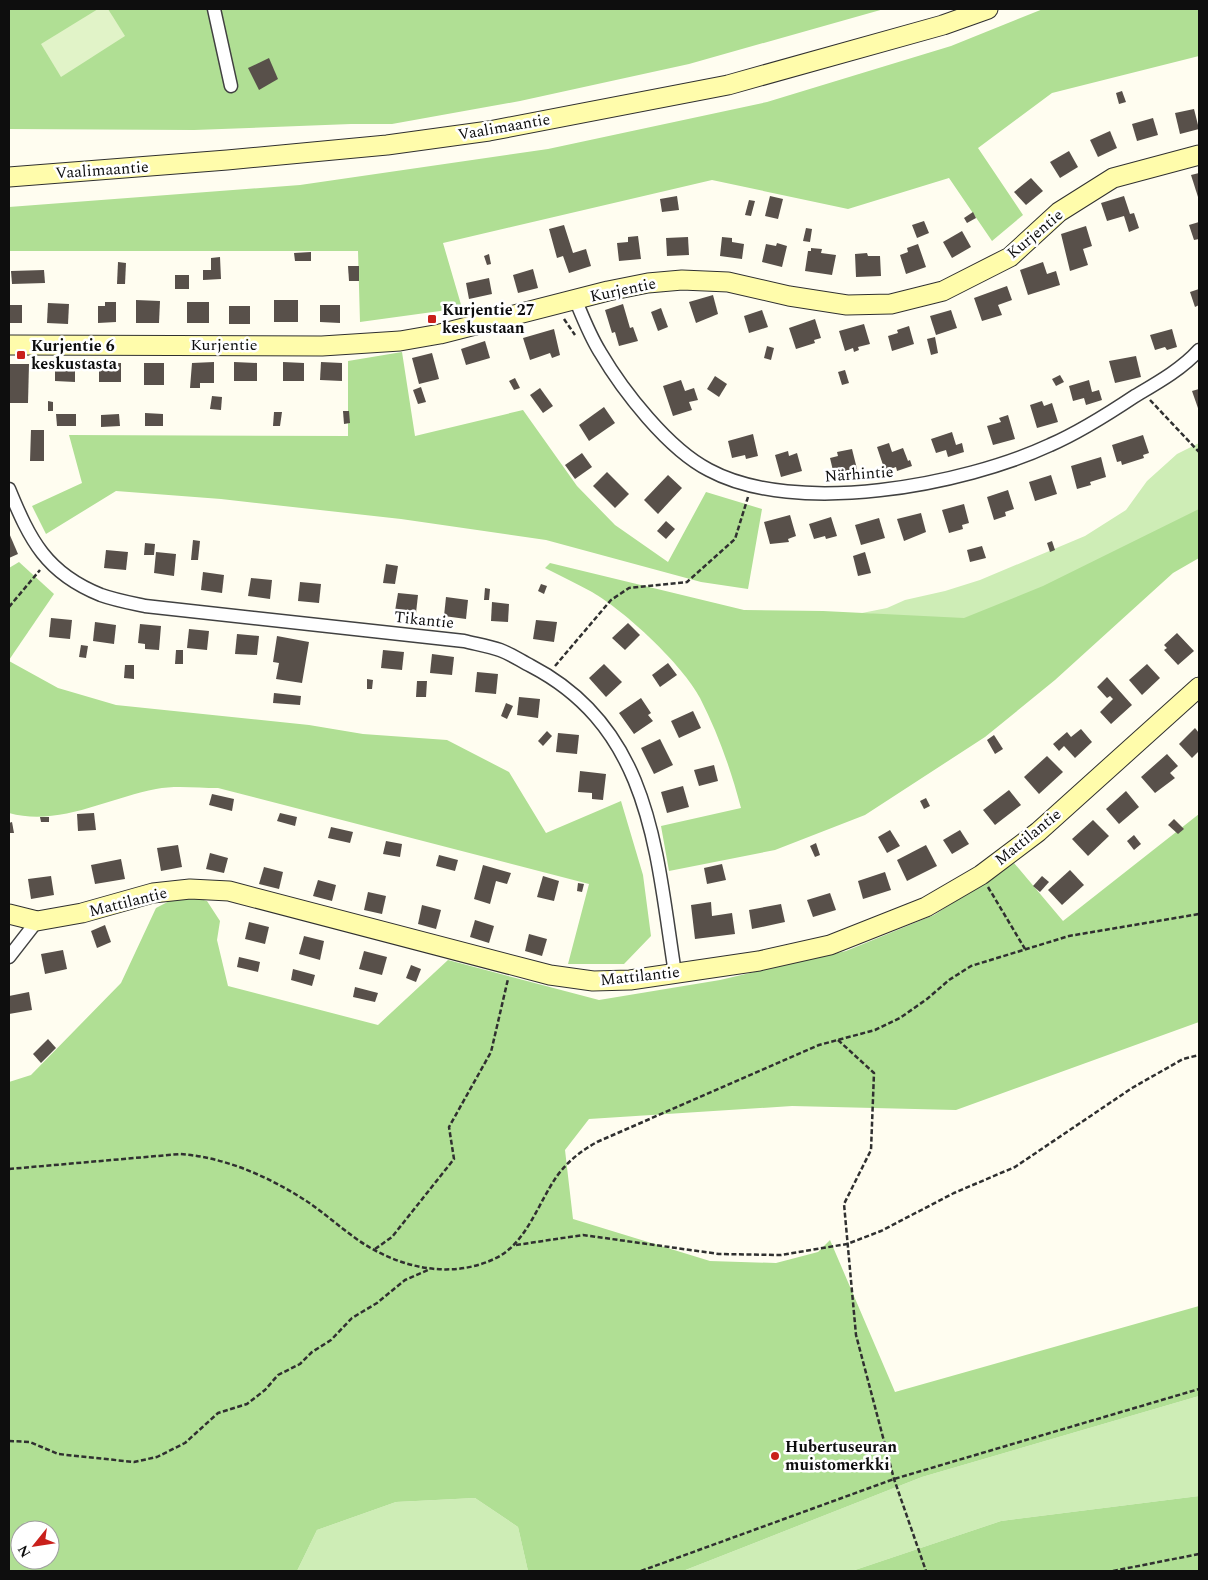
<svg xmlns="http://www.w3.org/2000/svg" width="1208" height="1580" font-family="Spectral,serif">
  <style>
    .green { fill: #ceedb6 }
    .forest { fill: #b0df94; fill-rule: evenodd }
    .pitch { fill: #e1f3c8 }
    .building { fill: #58504a }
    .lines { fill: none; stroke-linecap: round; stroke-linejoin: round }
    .street-casing { stroke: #414141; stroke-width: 15 }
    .secondary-casing { stroke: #303030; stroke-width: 21 }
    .path { stroke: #303030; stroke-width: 2.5; stroke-dasharray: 5 2.5; stroke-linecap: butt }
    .street { stroke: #fff; stroke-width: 12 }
    .secondary { stroke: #fffcab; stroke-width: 19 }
    .poi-dot { fill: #c9201b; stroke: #fff; stroke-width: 2 }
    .labels { text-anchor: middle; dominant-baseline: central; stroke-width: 5; stroke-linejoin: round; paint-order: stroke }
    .street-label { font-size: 16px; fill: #0e0e0e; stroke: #fff }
    .poi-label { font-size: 16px; font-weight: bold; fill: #0e0e0e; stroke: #fff; text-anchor: start }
  </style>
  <rect width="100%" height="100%" fill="#fffdf0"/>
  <g class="green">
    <path d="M1199,443V550L1043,629L862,613L887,608L905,600L945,591L980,580L1085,536L1126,510L1147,481L1177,454Z"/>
    <path d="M1199,1396V1496L1001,1521L852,1571H683L922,1477Z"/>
    <path d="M475,1498L518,1527L528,1571H297L317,1530L396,1502Z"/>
  </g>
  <g class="forest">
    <path d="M9,9H884L689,64L520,101L392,124H351L194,130L9,129Z"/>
    <path d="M1043,9H1199V56L1052,93L978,148L1023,215L992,241L949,178L848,209L712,180L443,243L462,308L360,322L358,251H9V207L300,185L548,149L767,102L951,46Z"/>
    <path d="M402,352L415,436L523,410L577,486L615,525L668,562L706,492L762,509L748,589L701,582L546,540L401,519L221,499L116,491L46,534L32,506L82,483L69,435L348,436V361Z"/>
    <path d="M1199,509V558L1173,573L1055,680L985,737L865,815L775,850L669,871L661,826L741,808C731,770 718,733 700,698C683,665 625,611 592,592C577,584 561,576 545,568L550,563L744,610L823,611L964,618L1043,586Z"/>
    <path d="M19,562L54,594L9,660V568Z"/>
    <path d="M9,661L58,688L116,705L309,725L363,734L447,740L509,772L546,833L621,801L643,875L651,936L624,964H568L589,884L218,788C198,788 175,785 156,789C108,798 58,827 9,813Z"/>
    <path d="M1199,814V1022L956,1110L792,1106L589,1119L565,1150L573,1219L710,1261L776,1263L818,1252L830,1240L895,1392L1199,1306V1396L922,1477L683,1571H528L518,1527L475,1498L396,1502L317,1530L297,1571H9V1082L31,1075L121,983L156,908L183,894L207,901L220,921L217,940L228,986L378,1025L448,960L599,1000L720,980L846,951L934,915L1014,863L1063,921ZM20,1530H50V1560H20Z"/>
    <path d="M1199,1496V1571H852L1001,1521Z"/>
  </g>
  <path class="pitch" d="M98,9H108L125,36L61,77L41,44Z"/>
  <g class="building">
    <path d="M269,58L278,79L259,90L248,68Z"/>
    <path d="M1122,91L1126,102L1119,104L1116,93Z"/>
    <path d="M1194,109L1199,129L1180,134L1175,113Z"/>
    <path d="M1153,118L1158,135L1137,141L1132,124Z"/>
    <path d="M1110,131L1117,148L1098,157L1090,140Z"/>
    <path d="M1069,151L1078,167L1060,178L1050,162Z"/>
    <path d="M1199,173V197H1198L1191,175Z"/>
    <path d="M1031,178L1043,191L1026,205L1014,192Z"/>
    <path d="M677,196L679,210L662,212L660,199Z"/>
    <path d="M770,196L783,199L778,219L765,216Z"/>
    <path d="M1124,196L1130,214L1134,213L1139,228L1129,232L1124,216L1107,221L1101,203Z"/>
    <path d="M749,200L755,201L751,216L745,215Z"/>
    <path d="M973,212L976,218L967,223L964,218Z"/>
    <path d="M924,221L929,233L917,238L912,225Z"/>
    <path d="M1199,222V239L1194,240L1189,225Z"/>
    <path d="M564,225L573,253L586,249L591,266L569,273L563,256L557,258L549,229Z"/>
    <path d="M1086,226L1092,246L1083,249L1088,265L1070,271L1061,234Z"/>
    <path d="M806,228L812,229L810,242L803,241Z"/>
    <path d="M962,231L971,247L952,258L943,242Z"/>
    <path d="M638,236L641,259L619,261L617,243L628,242V237Z"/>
    <path d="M688,237L689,255L667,256L666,238Z"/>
    <path d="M722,237L732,238V242L744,244L742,259L720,256Z"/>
    <path d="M777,243L787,246L782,267L762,262L766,244L776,246Z"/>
    <path d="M918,244L926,267L906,274L900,255L908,252L907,248Z"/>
    <path d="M811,248L822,249L821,253L836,255L832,275L805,271L808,251H811Z"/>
    <path d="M311,252V261H295L294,253Z"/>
    <path d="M867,253L868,256H880L881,276L856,277L855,254Z"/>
    <path d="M489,254L491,264L487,265L484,256Z"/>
    <path d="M220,257L221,279L203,280V270H211V258Z"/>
    <path d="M118,262L126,263L125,284H117Z"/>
    <path d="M1043,262L1047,274L1056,271L1060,285L1028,295L1020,270Z"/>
    <path d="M348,266H359V281H349Z"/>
    <path d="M533,269L538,288L518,293L513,275Z"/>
    <path d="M44,270L45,283L12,284L11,271Z"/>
    <rect x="175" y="275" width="14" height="14"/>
    <path d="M489,278L492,294L469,299L466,283Z"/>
    <path d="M1007,286L1012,300L998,305L1002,315L982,321L974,298Z"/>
    <path d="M1199,289V305L1195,307L1190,292Z"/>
    <path d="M713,295L718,314L696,323L689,302Z"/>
    <path d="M136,300L160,301L159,323H136Z"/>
    <rect x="274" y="300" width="24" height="22"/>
    <path d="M105,302H116V322L98,323V306H105Z"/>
    <rect x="187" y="302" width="22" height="21"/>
    <path d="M48,303L69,304L68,324L47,323Z"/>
    <path d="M623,304L630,328L633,327L638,341L619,346L615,332L612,333L605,310Z"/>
    <rect x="9" y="305" width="13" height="18"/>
    <path d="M320,305H340V323L320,322Z"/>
    <rect x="229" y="306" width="21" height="18"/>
    <path d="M661,308L668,327L658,331L651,312Z"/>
    <path d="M762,310L768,327L749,333L744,316Z"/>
    <path d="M951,310L957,328L936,335L930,316Z"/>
    <path d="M815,319L821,338L814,340L815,343L796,349L789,328Z"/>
    <path d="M864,324L870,344L858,347L859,350L854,352L853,348L845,351L839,331Z"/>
    <path d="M909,326L914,344L892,351L888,336L898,333L897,330Z"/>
    <path d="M554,329L560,355L552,358L550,353L530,360L523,338Z"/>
    <path d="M1172,329L1177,347L1167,350L1165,347L1155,350L1150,335Z"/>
    <path d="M935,337L938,353L931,355L927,339Z"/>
    <path d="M485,341L490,358L466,365L461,349Z"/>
    <path d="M767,346L774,348L771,360L764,358Z"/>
    <path d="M432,353L439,379L419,384L412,358Z"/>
    <path d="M1136,356L1141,377L1115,383L1109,361Z"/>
    <path d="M214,362V383H200V388H190L192,363Z"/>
    <path d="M234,362L257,363V381H234Z"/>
    <path d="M283,362L304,363V381H283Z"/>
    <path d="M321,362L342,363V381L320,380Z"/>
    <path d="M55,363H75V382L55,381Z"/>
    <rect x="99" y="363" width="22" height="19"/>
    <rect x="144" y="363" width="20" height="22"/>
    <path d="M9,364H29L28,403H9Z"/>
    <path d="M845,370L849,383L842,385L838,372Z"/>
    <path d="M1060,375L1064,382L1056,386L1052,379Z"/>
    <path d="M715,376L727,384L719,397L707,389Z"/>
    <path d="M515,378L520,388L514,390L509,381Z"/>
    <path d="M681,380L685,391L694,388L698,400L689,402L692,410L673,416L663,386Z"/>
    <path d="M1089,380L1092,392L1099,390L1102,400L1086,405L1084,398L1073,401L1069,386Z"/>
    <path d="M421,387L426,402L418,404L413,390Z"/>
    <path d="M540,388L553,406L543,413L530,395Z"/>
    <path d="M1199,389V411L1192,391Z"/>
    <path d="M212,396L222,397L221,410L210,409Z"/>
    <path d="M48,401L53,402V411H48Z"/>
    <path d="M1042,401L1044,406L1052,403L1058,422L1037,428L1030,405Z"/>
    <path d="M604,407L615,423L589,441L579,425Z"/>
    <path d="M343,411H349L350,423L344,424Z"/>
    <path d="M274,412H282L280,426H273Z"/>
    <path d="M145,413L163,414V426H145Z"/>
    <path d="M56,414H76V426H57Z"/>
    <path d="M119,414L120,426L101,427V415Z"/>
    <path d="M1008,415L1015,439L993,445L987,426L1001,422L999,418Z"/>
    <path d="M31,430H44V461H30Z"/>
    <path d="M952,432L956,445L962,443L964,452L948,457L946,450L936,453L931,439Z"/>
    <path d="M753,434L758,456L746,459L745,455L732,458L728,441Z"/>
    <path d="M1143,435L1149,453L1143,455L1144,458L1122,465L1121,461L1117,462L1112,445Z"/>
    <path d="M889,443L892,452L903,448L908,461L910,460L912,466L897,471L896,467L885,471L877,447Z"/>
    <path d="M852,449L858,473L835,479L830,458L838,456L837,452Z"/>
    <path d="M788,451L789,456L797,453L802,471L781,477L775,455Z"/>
    <path d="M582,453L592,467L575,479L565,465Z"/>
    <path d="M1101,457L1106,477L1090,482L1091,485L1077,489L1071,466Z"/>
    <path d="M607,472L629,494L615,508L593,486Z"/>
    <path d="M668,475L682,488L658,514L644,500Z"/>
    <path d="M1051,475L1057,494L1035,501L1029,482Z"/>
    <path d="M1008,490L1014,509L1005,512L1006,516L994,520L987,497Z"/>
    <path d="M964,504L969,523L962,525L963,529L949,533L942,510Z"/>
    <path d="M921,513L926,532L904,541L897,519Z"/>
    <path d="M790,515L796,536L788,539L789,542L770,544L764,522Z"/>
    <path d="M831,517L837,536L826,539L825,536L814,539L809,524Z"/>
    <path d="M879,518L885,538L861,545L855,525Z"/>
    <path d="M666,521L675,529L666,539L657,531Z"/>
    <path d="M9,533L18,554L9,558Z"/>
    <path d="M193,540L200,541L198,560H191Z"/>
    <path d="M1052,541L1055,550L1050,552L1047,543Z"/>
    <path d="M145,543L155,544L154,555H144Z"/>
    <path d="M982,546L986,558L970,562L967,550Z"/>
    <path d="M106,550L128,552L126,570L104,568Z"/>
    <path d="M156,552L176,554L174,576L154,573Z"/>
    <path d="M865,552L871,573L858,576L853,556Z"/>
    <path d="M386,564L398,566L395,584L383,583Z"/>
    <path d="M203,572L224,575L222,593L201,590Z"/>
    <path d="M251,578L272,580L270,599L248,596Z"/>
    <path d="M300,582L321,584L319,603L298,601Z"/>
    <path d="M541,584L547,586L544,594L538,591Z"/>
    <path d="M485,588L490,589L489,600H484Z"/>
    <path d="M398,593L418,595L416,613L395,611Z"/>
    <path d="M446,597L468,600L466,619L444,616Z"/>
    <path d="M492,602L509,604L508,622L491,621Z"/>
    <path d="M51,618L72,620L70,639L49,637Z"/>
    <path d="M536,620L557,622L554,642L533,639Z"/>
    <path d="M95,622L116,625L114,644L93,641Z"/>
    <path d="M628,623L640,635L625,650L612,638Z"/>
    <path d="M140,624L161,626L159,650L145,649V644L138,643Z"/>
    <path d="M189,629L209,631L207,650L187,648Z"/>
    <path d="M1177,633L1194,651L1178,665L1164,650L1167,648L1164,645Z"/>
    <path d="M237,634L259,636L257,655L235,654Z"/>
    <path d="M277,636L309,642L302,683L276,679L279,663L273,662Z"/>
    <path d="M81,645L88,646L86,658L79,657Z"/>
    <path d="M176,650H183V664H175Z"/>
    <path d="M383,650L404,652L402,670L381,668Z"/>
    <path d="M432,654L454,657L452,675L430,673Z"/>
    <path d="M668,663L677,675L660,687L652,675Z"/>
    <path d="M604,664L622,682L606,697L589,678Z"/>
    <path d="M1147,664L1160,678L1142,695L1129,680Z"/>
    <path d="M125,665H134V679L124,678Z"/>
    <path d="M477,672L498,674L496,694L475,692Z"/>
    <path d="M1107,677L1132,705L1111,724L1100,712L1113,699L1110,696L1107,698L1097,687Z"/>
    <path d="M367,679L373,680L372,689H367Z"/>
    <path d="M417,681H427L426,697H416Z"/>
    <path d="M274,693L301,696L300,705L273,703Z"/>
    <path d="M519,697L540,699L538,718L517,715Z"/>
    <path d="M641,698L651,713L648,715L653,721L634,734L619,713Z"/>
    <path d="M506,703L513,706L507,719L501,716Z"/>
    <path d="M693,711L701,728L679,738L671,721Z"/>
    <path d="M1195,728L1199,733V751L1192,758L1179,744Z"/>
    <path d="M1081,729L1092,742L1075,758L1064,746L1059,751L1053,744L1067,732L1071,737Z"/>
    <path d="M547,731L552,736L543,746L538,741Z"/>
    <path d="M558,733L579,735L577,754L556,752Z"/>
    <path d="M994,735L1003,749L995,754L987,740Z"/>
    <path d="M660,739L673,765L654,774L641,748Z"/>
    <path d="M1167,754L1178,766L1170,773L1175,778L1155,793L1141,777Z"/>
    <path d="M1047,756L1063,772L1039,794L1024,777Z"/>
    <path d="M714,765L718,781L699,786L694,770Z"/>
    <path d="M580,771L606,774L603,800L592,799V793L578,792Z"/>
    <path d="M683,786L689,807L667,813L661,792Z"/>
    <path d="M1009,790L1021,805L995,825L983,810Z"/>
    <path d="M1126,791L1139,807L1119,824L1106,809Z"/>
    <path d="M212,794L234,799L232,811L209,805Z"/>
    <path d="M926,798L930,806L924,809L920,801Z"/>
    <path d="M94,813L96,830L78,831L77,814Z"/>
    <path d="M280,813L297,817L295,826L277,821Z"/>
    <path d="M40,817H49V822H41Z"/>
    <path d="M1174,819L1184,829L1178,834L1168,825Z"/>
    <path d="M1093,820L1109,836L1088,856L1072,839Z"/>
    <path d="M12,822L14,833H10L9,823Z"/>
    <path d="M331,827L353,832L350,843L328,838Z"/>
    <path d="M890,830L900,846L887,853L878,837Z"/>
    <path d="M960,830L969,844L952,854L943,840Z"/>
    <path d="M1134,835L1141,844L1134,850L1127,841Z"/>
    <path d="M386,841L402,844L400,857L383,854Z"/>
    <path d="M816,843L820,855L815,857L810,846Z"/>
    <path d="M178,845L182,867L161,871L157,848Z"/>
    <path d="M926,845L937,866L907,881L897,860Z"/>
    <path d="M210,853L228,858L224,873L206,869Z"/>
    <path d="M439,855L458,860L455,871L436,866Z"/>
    <path d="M121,859L125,879L95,884L91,865Z"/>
    <path d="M722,864L726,880L707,884L704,868Z"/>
    <path d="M483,865L511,873L507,884L496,881L490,904L474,899Z"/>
    <path d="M264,867L283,872L279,889L259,884Z"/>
    <path d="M1070,870L1084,885L1062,905L1048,890Z"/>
    <path d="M885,872L891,890L863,899L858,881Z"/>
    <path d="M51,876L54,895L31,899L28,879Z"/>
    <path d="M543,876L559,881L554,901L537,897Z"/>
    <path d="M1042,876L1049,882L1040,892L1033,886Z"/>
    <path d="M318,880L336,885L332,901L313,896Z"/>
    <path d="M578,883L584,884L582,892L577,891Z"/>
    <path d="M368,892L386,896L382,914L364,910Z"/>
    <path d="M830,893L836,910L813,917L807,900Z"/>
    <path d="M711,902L712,916L732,913L735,934L695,939L691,905Z"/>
    <path d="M781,904L785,922L752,929L749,910Z"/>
    <path d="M422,905L441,910L436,929L418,924Z"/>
    <path d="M475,920L494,926L489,943L470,937Z"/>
    <path d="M249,922L269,927L265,944L245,939Z"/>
    <path d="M105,925L111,942L97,948L91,931Z"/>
    <path d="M529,934L547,939L542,956L525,951Z"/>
    <path d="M304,936L324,941L320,960L299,954Z"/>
    <path d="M63,950L67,969L45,974L41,954Z"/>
    <path d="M364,951L387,957L382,975L359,969Z"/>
    <path d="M239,957L260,962L258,972L237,967Z"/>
    <path d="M411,965L421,969L416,982L406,978Z"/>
    <path d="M293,969L315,975L312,986L291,980Z"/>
    <path d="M355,987L378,993L375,1002L353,997Z"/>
    <path d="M29,992L32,1010L9,1014V996Z"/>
    <path d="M48,1039L56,1048L41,1063L33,1054Z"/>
  </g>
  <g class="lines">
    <defs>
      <g id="street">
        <path d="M214,9L231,86"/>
        <path d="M576,301C583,318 590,336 600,352C623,391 668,449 709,470C796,517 964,485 1050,445C1080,432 1108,414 1135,396C1157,383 1182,369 1199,350"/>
        <path d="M9,489C30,540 46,573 101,595C115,600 131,603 145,606L464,641C476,644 489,646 500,650C511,654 521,661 531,666C652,729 656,853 675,973"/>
        <path d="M9,957L37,921"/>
      </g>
      <g id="secondary">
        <path d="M9,177L227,160L387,145L489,131L728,85L943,25L988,9"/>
        <path d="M9,345L322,346L400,341L440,334L608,291L648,283L682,280L728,282L789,296L847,305L891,304L943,291L1010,257L1059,212L1113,178L1199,155"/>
        <path d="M9,914L37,921L82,913L153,893L190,889L229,891L550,975L593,981L630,980L759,961L830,945L926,907L981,875L1038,832L1199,687"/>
      </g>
    </defs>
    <use href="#street" class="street-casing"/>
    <use href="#secondary" class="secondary-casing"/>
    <g class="path">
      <path d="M564,319L575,335"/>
      <path d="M1150,400L1199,452"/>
      <path d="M9,607L40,570"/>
      <path d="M555,666L611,600L629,588L687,582L735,539L748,497"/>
      <path d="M988,887L1025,949"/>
      <path d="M838,1040L874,1073L871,1150L844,1204L856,1335L894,1479L926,1571"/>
      <path d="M9,1169L180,1154C222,1157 263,1174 300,1197C320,1209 338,1226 358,1240C397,1267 449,1280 494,1259C526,1245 538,1203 557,1176C568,1161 581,1151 597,1142L819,1045L875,1030L900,1018L927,999L949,980L971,966L1069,936L1199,914"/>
      <path d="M516,1245L583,1235L719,1254L781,1255L847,1244L881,1231L954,1193L1015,1167L1132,1088L1183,1059L1199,1055"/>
      <path d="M375,1249L392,1237L454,1159L449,1127L491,1052L508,979"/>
      <path d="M9,1441L30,1442L58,1454L134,1462L157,1457L185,1443L218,1413L247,1404L265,1390L278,1375L300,1364L312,1352L331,1340L352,1318L377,1303L405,1280L428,1270"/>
      <path d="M641,1571L894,1479L1199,1389"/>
      <path d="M1113,1571L1199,1554"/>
    </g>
    <use href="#street" class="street"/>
    <use href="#secondary" class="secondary"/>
  </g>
  <g class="poi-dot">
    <rect x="427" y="314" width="10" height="10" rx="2.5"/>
    <rect x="16" y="350" width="10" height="10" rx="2.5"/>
    <circle cx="775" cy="1456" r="5"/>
  </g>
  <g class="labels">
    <g class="street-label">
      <text transform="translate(504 127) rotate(-10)">Vaalimaantie</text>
      <text transform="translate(102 170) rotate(-4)">Vaalimaantie</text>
      <text transform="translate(1035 234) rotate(-40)">Kurjentie</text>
      <text transform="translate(623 290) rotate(-12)">Kurjentie</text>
      <text x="224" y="345">Kurjentie</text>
      <text transform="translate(859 474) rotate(-4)">Närhintie</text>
      <text transform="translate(424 620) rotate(6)">Tikantie</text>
      <text transform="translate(1028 837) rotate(-39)">Mattilantie</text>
      <text transform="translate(128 902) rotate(-14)">Mattilantie</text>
      <text transform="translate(640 976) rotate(-6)">Mattilantie</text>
    </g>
    <g class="poi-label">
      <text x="442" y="310">Kurjentie 27<tspan x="442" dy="18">keskustaan</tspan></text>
      <text x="31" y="346">Kurjentie 6<tspan x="31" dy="18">keskustasta</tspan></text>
      <text x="785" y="1447">Hubertuseuran<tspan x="785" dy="18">muistomerkki</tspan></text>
    </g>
  </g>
  <rect width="1208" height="1580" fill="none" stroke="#0e0e0e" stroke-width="20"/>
  <g transform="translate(35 1545) rotate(240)"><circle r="24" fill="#ffffff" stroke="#9f9f9f"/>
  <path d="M0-4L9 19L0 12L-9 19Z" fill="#c9201b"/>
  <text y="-8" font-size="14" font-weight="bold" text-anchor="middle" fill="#0e0e0e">N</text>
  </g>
</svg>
